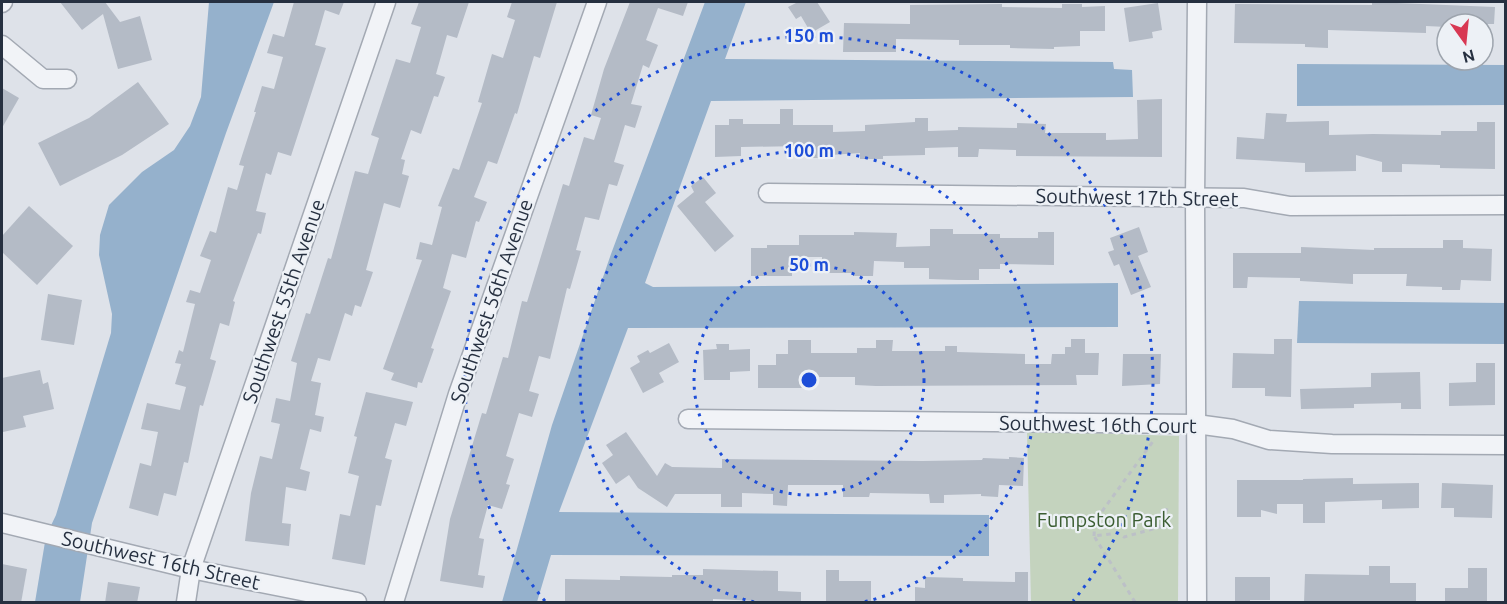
<svg xmlns="http://www.w3.org/2000/svg" width="1507" height="604" font-family="Ubuntu,sans-serif">
  <style>
    .green { fill: #c4d3be }
    .water { fill: #95b1cc }
    .building { fill: #b4bbc6 }
    .lines { fill: none; stroke-linecap: round; stroke-linejoin: round }
    .minor-casing { stroke: #a3a9b3; stroke-width: 21 }
    .path { stroke: #bcc0c7; stroke-width: 3; stroke-dasharray: 4.5 4.5; stroke-linecap: butt }
    .minor { stroke: #f1f3f7; stroke-width: 18 }
    .ring { fill: none; stroke: #1d4ed8; stroke-width: 3; stroke-dasharray: 3 6 }
    .labels { text-anchor: middle; dominant-baseline: central; stroke-width: 4.5; stroke-linejoin: round; paint-order: stroke }
    .street-label { font-size: 20px; fill: #263040; stroke: #edf1f6 }
    .park-label { font-size: 20px; fill: #3b5d32; stroke: #edf1f6 }
    .centre { fill: #1d4ed8; stroke: #edf1f6; stroke-width: 3 }
    .ring-label { font-size: 18px; text-anchor: middle; font-weight: bold; fill: #1d4ed8; stroke: #edf1f6; stroke-width: 4.5; stroke-linejoin: round; paint-order: stroke }
  </style>
  <rect width="100%" height="100%" fill="#dee2e9"/>
  <path class="green" d="M1027,431L1179,436L1178,602H1031Z"/>
  <g class="water">
    <path d="M209,2H274L226,133L92,523L80,602H35L46,536L56,515L111,333L112,314L99,255L100,235L109,205L142,172L174,150L190,126L201,97Z"/>
    <path d="M705,2H746L725,59L1113,62L1114,69L1132,70L1133,97L711,101L645,283L653,287L1118,283V327L628,328L559,512L989,515V556L551,555L537,602H502L552,425L611,254Z"/>
    <path d="M1297,64L1505,65V105L1297,106Z"/>
    <path d="M1299,301L1505,303V344L1297,343Z"/>
  </g>
  <g class="building">
    <path d="M60,2H105L120,22L140,16L152,60L118,69L103,14L82,30Z"/>
    <path d="M294,2H344L339,15L325,10L315,45L326,48L291,156L278,152L271,175L266,173L256,211L266,213L261,234L258,233L233,301L235,302L229,326L220,323L210,359L216,361L203,406L200,405L188,463L184,462L176,496L164,493L158,516L129,508L140,463L151,466L158,432L141,429L147,403L180,410L186,387L175,384L181,364L175,363L179,350L183,352L195,304L186,302L190,290L200,293L211,260L200,256L210,231L216,233L228,187L237,190L244,166L239,165L256,112H254L262,86L274,89L283,57L267,53L273,34L284,37Z"/>
    <path d="M419,2H469L457,38L447,35L436,74L445,77L438,97L434,96L421,134L411,130L401,159L405,160L402,174L409,176L400,208L384,203L366,270L373,272L361,307L355,305L352,316L345,313L330,361L318,358L311,381L321,383L315,415L324,417L321,432L310,429L300,469L310,472L306,491L286,487L282,523L291,524L289,546L245,541L251,493L260,456L272,459L280,424L271,422L276,398L290,401L297,363L291,361L306,313L310,314L328,258L331,259L355,171L368,174L379,138L371,135L396,59L410,63L421,27L411,24Z"/>
    <path d="M512,2H557L540,58L534,56L517,114L515,113L497,164L488,161L474,197L487,202L479,222L476,221L466,258L452,254L443,288L451,291L431,348L434,349L422,383L418,382L417,388L391,380L394,373L383,369L422,260L416,259L420,242L432,245L442,207L438,206L453,168L459,170L482,103L478,102L492,54L503,58L515,20L507,17Z"/>
    <path d="M630,2H688L683,16L658,8L646,40L658,45L649,68L643,65L631,104L642,106L635,128L625,125L614,162L624,165L617,186L609,184L599,220L585,217L576,250L581,251L570,289L567,288L550,359L539,356L529,391L539,394L532,417L519,413L506,456L514,459L506,484L510,485L502,509L488,505L479,538L484,539L478,575L485,576L483,588L440,581L450,519L482,413L486,414L503,357L508,358L522,301L527,302L563,184L569,186L584,137L594,140L601,118L591,115L604,69Z"/>
    <path d="M798,2H817L830,22L811,33L801,16L796,19L788,7Z"/>
    <path d="M1372,2L1495,7L1494,24H1447V27L1426,26V33L1328,30V48L1305,47V44L1234,43L1235,4L1372,5Z"/>
    <path d="M1158,3L1162,30L1152,32L1153,38L1129,42L1124,8Z"/>
    <path d="M1002,4V7L1062,8V4H1082V7L1105,6V31H1080V46L1054,47V49L1010,48V45H959V40L896,39V52H843L844,23L910,24V5Z"/>
    <path d="M138,82L169,124L122,155L60,186L38,143L89,118Z"/>
    <path d="M2,88L19,98L2,128Z"/>
    <path d="M1162,99V157L1016,156V150L979,149L978,157H958V147L925,148V155L883,156V159H860V153L831,155V158H808V154H802V146L741,147V156L715,157V125H729V119H743V124H780V109H793V125H833V132L865,131V125L915,122V118H928V131L958,130V127L1017,128V123L1046,124L1045,133H1106V140L1138,139L1137,100Z"/>
    <path d="M1266,113L1287,114L1286,122L1329,121V135L1373,134L1441,135V131H1477V122H1495V169L1440,168V165L1402,164V172H1382V162L1356,155V171L1305,172V163L1236,159L1237,137L1264,139Z"/>
    <path d="M703,177L716,193L705,202L734,236L715,252L677,206L694,192L691,186Z"/>
    <path d="M29,206L73,246L37,285L2,252V236Z"/>
    <path d="M1139,227L1148,252L1138,256L1151,287L1131,295L1119,264L1114,266L1108,252L1114,250L1110,238Z"/>
    <path d="M930,229H953V234H1000V238H1038V232H1054V265L1000,264V269H979V280H958L929,279V268H904V262L874,261L873,276H853V273H822V257H792V276H751V248H767V245H799V235H854V232L897,233L896,247L930,246Z"/>
    <path d="M1443,240H1463V248L1492,249L1491,281L1461,280L1460,290H1442V287L1406,286L1407,274H1353V284L1300,281V278L1248,277L1247,288H1233V253H1301V247L1374,250V248H1443Z"/>
    <path d="M48,294L82,300L74,345L41,340Z"/>
    <path d="M1071,339H1085V353H1099L1098,375H1076L1077,385L876,386L855,385V377H811V388H758V365H776V354H788V340H811V353H857V348H876V340H893L892,351H945V346H957V352L1025,354V364H1051L1052,354H1065V347H1071Z"/>
    <path d="M1274,339H1292L1291,397L1265,396V388H1232L1233,353L1274,354Z"/>
    <path d="M669,343L679,362L659,373L664,382L643,393L630,368L640,362L637,356L648,350L650,353Z"/>
    <path d="M716,344H729V350L750,349V371L730,372V380H704L703,350L717,349Z"/>
    <path d="M1123,354H1161L1160,384L1122,386Z"/>
    <path d="M1476,363H1495V405L1449,406V383L1476,382Z"/>
    <path d="M40,370L43,384L48,382L54,409L23,416L26,427L3,432L2,378Z"/>
    <path d="M1420,372L1421,409H1401V403L1354,404V408L1301,409L1300,389L1371,387V373Z"/>
    <path d="M366,392L413,402L406,426L395,423L385,458L392,460L381,506L376,505L365,565L332,559L340,514L350,516L359,476L348,473L357,437L354,436Z"/>
    <path d="M626,432L657,476L665,463L672,467L722,468V459L923,461L982,460L983,458L1009,459V457L1024,458L1023,486L999,485L998,497L981,496V494L944,495V503H930L929,494L870,493L869,497H843V485H788L787,506L773,505V494L742,493V507H721V494H675L667,507L638,488L629,475L616,484L602,463L613,455L606,445Z"/>
    <path d="M1353,478V484L1419,483V508L1382,509V500L1325,502V523H1303V504H1277V514L1261,510V517H1237V480H1303V479Z"/>
    <path d="M1442,483L1493,485L1492,518L1454,517V508H1441Z"/>
    <path d="M2,564L27,569L21,603H2Z"/>
    <path d="M1369,566H1390V583H1416V603H1304L1305,574L1369,575Z"/>
    <path d="M1468,568H1487V603H1445V588H1468Z"/>
    <path d="M703,569L778,571V591L801,592V603L713,599V603H571V601H565V579L620,580V576L672,577V575H703Z"/>
    <path d="M826,570H839V581H871V603H826Z"/>
    <path d="M1015,572H1028V603H915V587L925,588V577L963,578V581L1015,582Z"/>
    <path d="M1235,577H1270V600H1250V603H1235Z"/>
    <path d="M108,582L140,587L137,603H105Z"/>
  </g>
  <g class="lines">
    <defs>
      <g id="minor">
        <path d="M2,3L3,2"/>
        <path d="M2,45L43,79H67"/>
        <path d="M768,193L1244,198L1290,206L1506,205"/>
        <path d="M688,419L1196,424L1233,429L1269,440L1332,444L1506,445"/>
        <path d="M2,523L191,569L357,602"/>
        <path d="M186,602L191,569L386,2"/>
        <path d="M394,602L458,394L597,2"/>
        <path d="M1197,602L1195,198L1197,2"/>
      </g>
    </defs>
    <use href="#minor" class="minor-casing"/>
    <g class="path">
      <path d="M1094,536L1095,521L1154,440"/>
      <path d="M1135,602L1094,536L1118,533L1124,537L1160,527L1167,508"/>
    </g>
    <use href="#minor" class="minor"/>
  </g>
  <g class="ring">
    <circle cx="809" cy="380" r="115"/>
    <path d="M754 602A229 229 0 1 1 864 602"/>
    <path d="M545 601A344 344 0 1 1 1073 601"/>
  </g>
  <g class="labels">
    <g class="street-label">
      <text transform="translate(1137 197) rotate(1)">Southwest 17th Street</text>
      <text transform="translate(283 301) rotate(-71)">Southwest 55th Avenue</text>
      <text transform="translate(491 301) rotate(-71)">Southwest 56th Avenue</text>
      <text transform="translate(1098 424) rotate(1)">Southwest 16th Court</text>
      <text transform="translate(161 560) rotate(13)">Southwest 16th Street</text>
    </g>
    <g class="park-label">
      <text x="1104" y="519">Fumpston Park</text>
    </g>
  </g>
  <circle cx="809" cy="380" r="9" class="centre"/>
  <g class="ring-label">
    <text x="809" y="42">150 m</text>
    <text x="809" y="157">100 m</text>
    <text x="809" y="271">50 m</text>
  </g>
  <rect width="1507" height="604" fill="none" stroke="#263040" stroke-width="6"/>
  <g transform="translate(1465 42) rotate(165)"><circle r="28" fill="#edf1f6" stroke="#9da4ad" stroke-width="1.5"/>
  <path d="M0-4.5L10 22L0 15L-10 22Z" fill="#d83853"/>
  <text y="-9" font-size="16" font-weight="bold" text-anchor="middle" fill="#263040">N</text>
  </g>
</svg>
